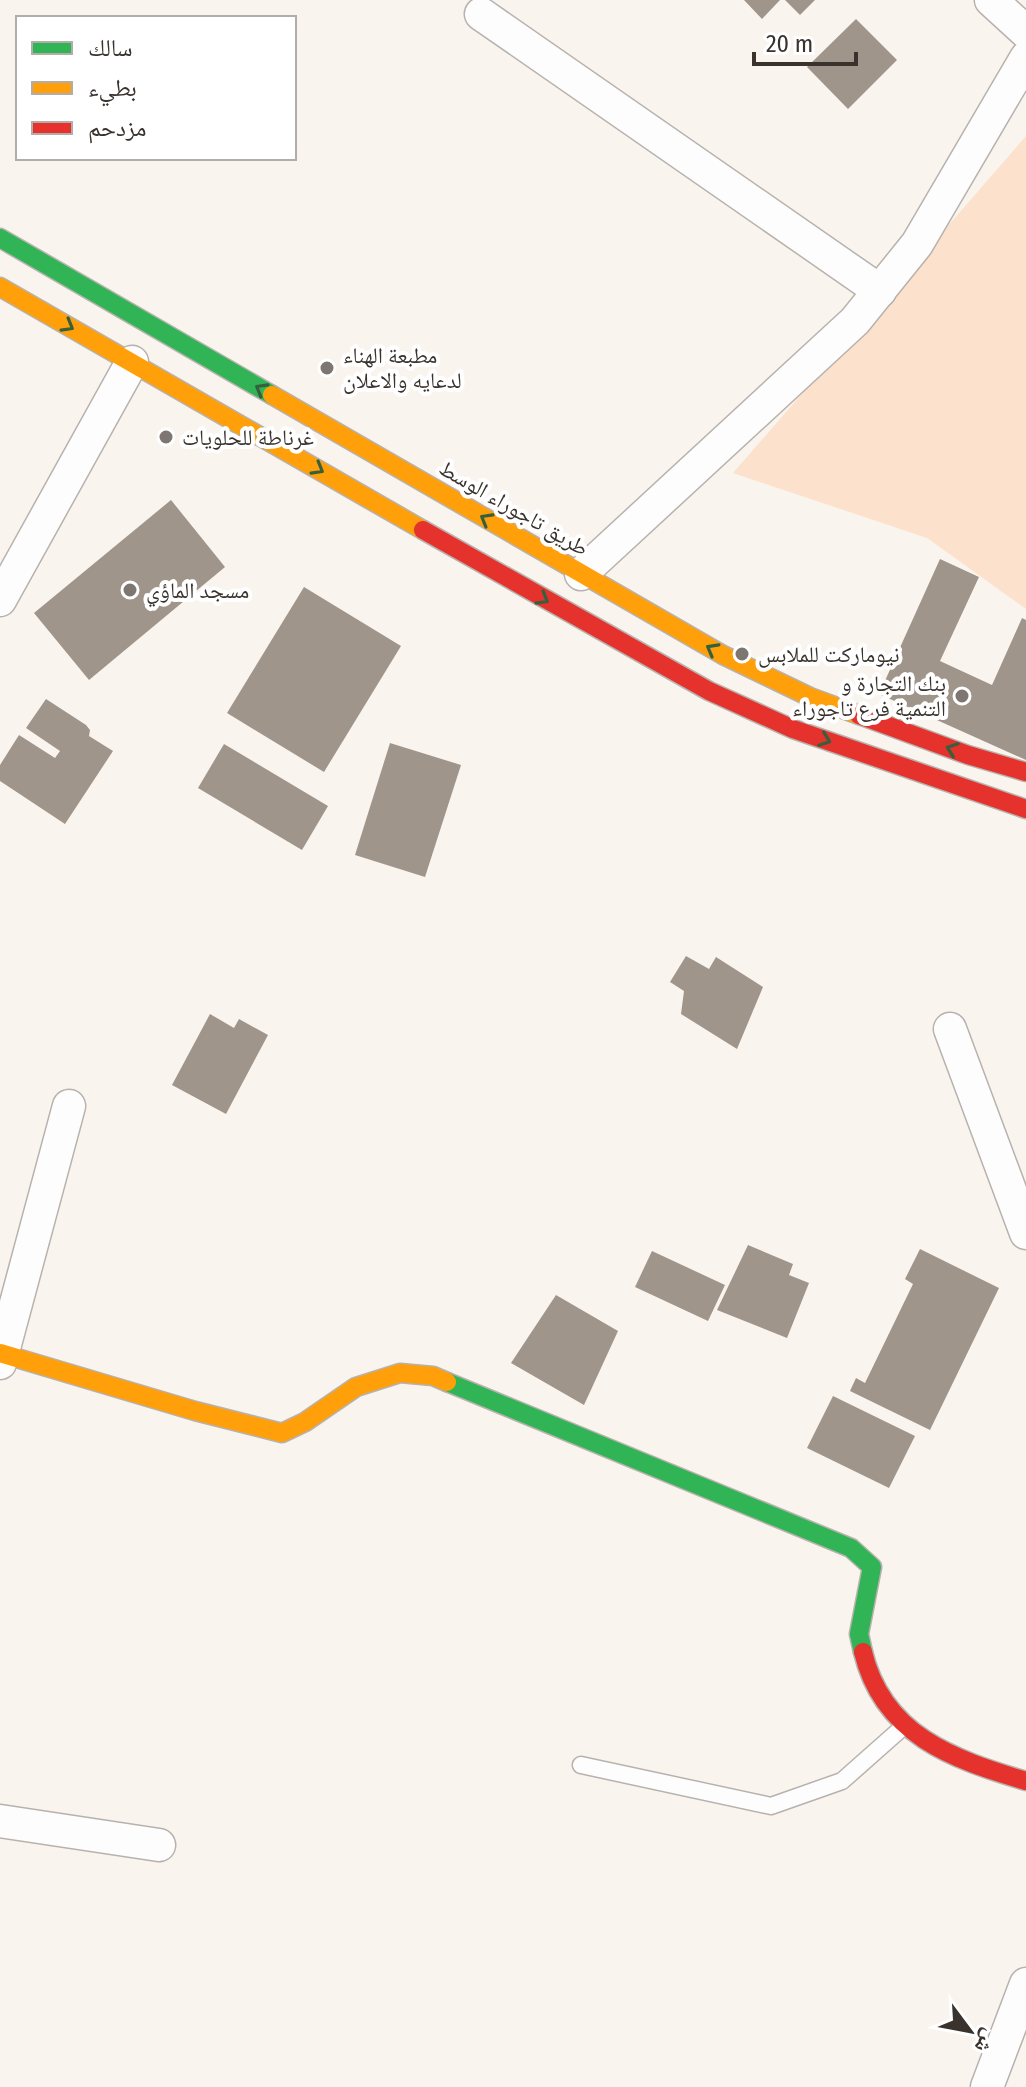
<svg xmlns="http://www.w3.org/2000/svg" width="1026" height="2087" font-family="'Fira Sans Condensed','Noto Naskh Arabic',sans-serif">
  <style>
    .green { fill: #fce1cd }
    .building { fill: #a0958b }
    .lines { fill: none; stroke-linecap: round; stroke-linejoin: round }
    .lane-casing { stroke: #b8b2ae; stroke-width: 19 }
    .street-casing { stroke: #b8b2ae; stroke-width: 35 }
    .fast-casing { stroke: #b8b2ae; stroke-width: 21 }
    .slow-casing { stroke: #b8b2ae; stroke-width: 21 }
    .jam-casing { stroke: #b8b2ae; stroke-width: 21 }
    .lane { stroke: #fefdfd; stroke-width: 16 }
    .street { stroke: #fefdfd; stroke-width: 32 }
    .fast { stroke: #30b455; stroke-width: 18 }
    .slow { stroke: #ff9f0a; stroke-width: 18 }
    .jam { stroke: #e5322d; stroke-width: 18 }
    .oneway { stroke: #36603b }
    .poi-dot { fill: #7d7671; stroke: #fff; stroke-width: 3 }
    .labels { text-anchor: middle; dominant-baseline: central; stroke-width: 8; stroke-linejoin: round; paint-order: stroke }
    .poi-label { font-size: 22px; fill: #39322d; stroke: #fff; text-anchor: start }
    .street-label { font-size: 22px; fill: #39322d; stroke: #fff }
  </style>
  <rect width="100%" height="100%" fill="#faf4ef"/>
  <path class="green" d="M1026,136V609L927,538L733,473Z"/>
  <g class="building">
    <path d="M744,0H780L762,19Z"/>
    <path d="M785,0H815L800,15Z"/>
    <path d="M856,19L897,60L848,109L807,67Z"/>
    <path d="M171,500L225,567L89,680L34,613Z"/>
    <path d="M940,559L979,577L940,661L992,685L1022,618L1026,620V760L879,694Z"/>
    <path d="M304,587L401,646L324,772L227,713Z"/>
    <path d="M46,699L86,725L90,730L89,736L113,751L65,824L0,781V765L19,735L55,758L60,751L26,728Z"/>
    <path d="M390,743L461,765L425,877L355,855Z"/>
    <path d="M224,744L328,806L302,850L198,788Z"/>
    <path d="M686,956L709,969L716,957L763,987L737,1049L681,1014L684,991L670,982Z"/>
    <path d="M210,1014L234,1028L239,1019L268,1035L226,1114L172,1085Z"/>
    <path d="M748,1245L793,1264L789,1275L809,1283L787,1338L717,1310Z"/>
    <path d="M920,1249L999,1288L930,1430L850,1391L856,1378L865,1383L913,1284L905,1279Z"/>
    <path d="M652,1251L725,1285L708,1321L635,1287Z"/>
    <path d="M556,1295L618,1331L584,1405L511,1363Z"/>
    <path d="M833,1396L915,1436L889,1488L807,1448Z"/>
  </g>
  <g class="lines">
    <defs>
      <path id="lane" d="M581,1765L771,1806L842,1781L903,1727"/>
      <g id="street">
        <path d="M991,0L1026,32"/>
        <path d="M481,14L880,291"/>
        <path d="M581,574L855,321L917,244L1026,58"/>
        <path d="M0,600L132,362"/>
        <path d="M950,1029L1026,1233"/>
        <path d="M0,1363L69,1106"/>
        <path d="M0,1821L159,1845"/>
        <path d="M987,2087L1026,1984"/>
      </g>
      <g id="fast">
        <path d="M0,238L272,395"/>
        <path d="M447,1382L851,1548L872,1567L859,1634L863,1652"/>
      </g>
      <g id="slow">
        <path d="M0,287L423,530"/>
        <path d="M272,395L723,655L810,697L859,715"/>
        <path d="M0,1353L195,1411L282,1433L305,1422L356,1387L400,1373L433,1376L447,1382"/>
      </g>
      <g id="jam">
        <path d="M423,530L709,691L793,729L1026,809"/>
        <path d="M859,715L968,755L1026,772"/>
        <path d="M863,1652C883,1735 952,1759 1026,1781"/>
      </g>
    </defs>
    <use href="#lane" class="lane-casing"/>
    <use href="#street" class="street-casing"/>
    <use href="#fast" class="fast-casing"/>
    <use href="#slow" class="slow-casing"/>
    <use href="#jam" class="jam-casing"/>
    <use href="#lane" class="lane"/>
    <use href="#street" class="street"/>
    <use href="#fast" class="fast"/>
    <use href="#slow" class="slow"/>
    <use href="#jam" class="jam"/>
  </g>
  <defs><path id="oneway-chevron" d="M-2-3.5L2.5 0L-2 3.5" fill="none" stroke-width="1.6" stroke-linecap="round" stroke-linejoin="round" transform="scale(2)"/></defs>
  <g class="oneway">
    <use href="#oneway-chevron" transform="translate(68 326) rotate(30)"/>
    <use href="#oneway-chevron" transform="translate(261 389) rotate(-150)"/>
    <use href="#oneway-chevron" transform="translate(318 469) rotate(30)"/>
    <use href="#oneway-chevron" transform="translate(486 519) rotate(-150)"/>
    <use href="#oneway-chevron" transform="translate(543 599) rotate(30)"/>
    <use href="#oneway-chevron" transform="translate(712 649) rotate(-151)"/>
    <use href="#oneway-chevron" transform="translate(825 740) rotate(20)"/>
    <use href="#oneway-chevron" transform="translate(952 749) rotate(-160)"/>
  </g>
  <g class="poi-dot">
    <circle cx="327" cy="368" r="8"/>
    <circle cx="166" cy="437" r="8"/>
    <circle cx="130" cy="590" r="8"/>
    <circle cx="742" cy="654" r="8"/>
    <circle cx="962" cy="696" r="8"/>
  </g>
  <g class="labels">
    <g class="poi-label">
      <text x="343" y="355">مطبعة الهناء<tspan x="343" dy="25">لدعايه والاعلان</tspan></text>
      <text x="182" y="437">غرناطة للحلويات</text>
      <text x="146" y="590">مسجد الماؤي</text>
      <text x="758" y="654">نيوماركت للملابس</text>
      <text x="946" y="683" text-anchor="end">بنك التجارة و<tspan x="946" dy="25">التنمية فرع تاجوراء</tspan></text>
    </g>
    <g class="street-label">
      <text transform="translate(514 508) rotate(30)">طريق تاجوراء الوسط</text>
    </g>
  </g>
  <rect x="16" y="16" width="280" height="144" fill="#ffffff" stroke="#b0adab" stroke-width="2"/>
  <rect x="32" y="42" width="40" height="12" fill="#30b455" stroke="#b0adab" stroke-width="2"/>
  <text x="88" y="56" font-size="24" fill="#39322d">سالك</text>
  <rect x="32" y="82" width="40" height="12" fill="#ff9f0a" stroke="#b0adab" stroke-width="2"/>
  <text x="88" y="96" font-size="24" fill="#39322d">بطيء</text>
  <rect x="32" y="122" width="40" height="12" fill="#e5322d" stroke="#b0adab" stroke-width="2"/>
  <text x="88" y="136" font-size="24" fill="#39322d">مزدحم</text>
  <g transform="translate(970 2031) rotate(122)" stroke="#ffffff" stroke-width="6" paint-order="stroke">
  <path d="M0-6L14 30L0 20L-14 30Z" fill="#39322d"/>
  <text y="-12" font-size="22" font-weight="bold" text-anchor="middle" fill="#39322d">ش</text>
  </g>
  <path d="M754 52v12h102v-12" fill="none" stroke="#39322d" stroke-width="4"/>
  <text x="766" y="52" font-size="24" fill="#39322d" stroke="#ffffff" stroke-width="6" paint-order="stroke">20 m</text>
</svg>
